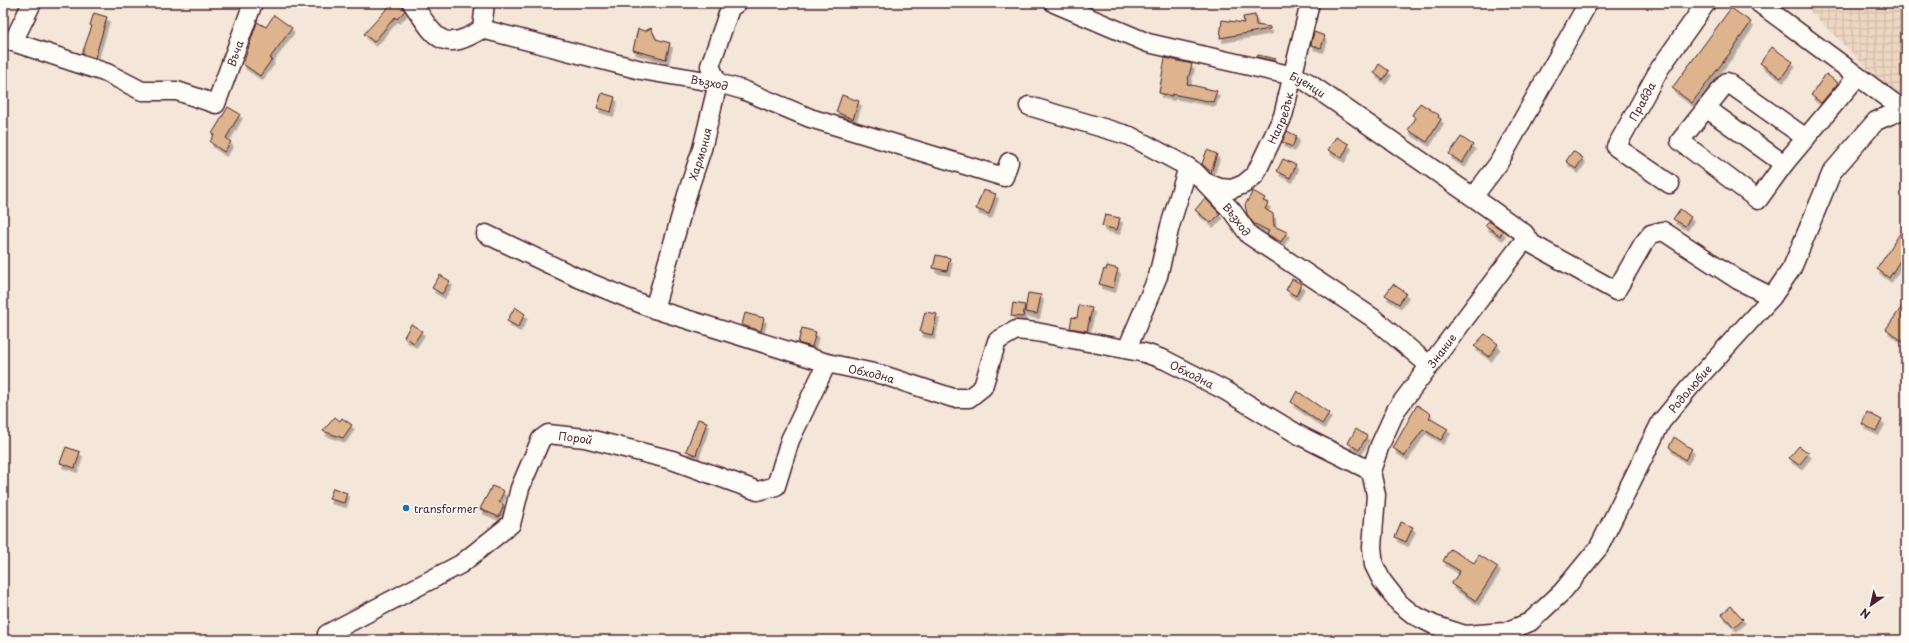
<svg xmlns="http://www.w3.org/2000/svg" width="1909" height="643" font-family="'Playpen Sans',sans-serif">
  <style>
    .industrial { fill: url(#industrial-grid) }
    .building { fill: #deb48f; stroke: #4a1f2b; filter: url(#shadow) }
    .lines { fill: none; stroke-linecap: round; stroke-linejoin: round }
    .minor-casing { stroke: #4a1f2b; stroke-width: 21 }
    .minor { stroke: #fdfcf7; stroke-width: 18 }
    .poi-dot { fill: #1f6fb2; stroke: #fdfcf7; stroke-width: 1.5 }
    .labels { text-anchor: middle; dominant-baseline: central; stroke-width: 3; stroke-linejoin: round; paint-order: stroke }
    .street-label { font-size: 11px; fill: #4a1f2b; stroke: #fdfcf7 }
    .poi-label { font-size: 11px; fill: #4a1f2b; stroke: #fdfcf7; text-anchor: start }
  </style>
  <defs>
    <pattern id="industrial-grid" width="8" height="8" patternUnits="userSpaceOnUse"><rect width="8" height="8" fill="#edd7c2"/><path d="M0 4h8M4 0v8" fill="none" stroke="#cdb8a7"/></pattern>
    <filter id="shadow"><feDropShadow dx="2.5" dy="4.5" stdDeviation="0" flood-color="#0004"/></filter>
  </defs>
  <rect width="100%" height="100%" fill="#f4e6d8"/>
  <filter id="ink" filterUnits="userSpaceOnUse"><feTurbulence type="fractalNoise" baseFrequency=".025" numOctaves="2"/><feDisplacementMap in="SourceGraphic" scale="8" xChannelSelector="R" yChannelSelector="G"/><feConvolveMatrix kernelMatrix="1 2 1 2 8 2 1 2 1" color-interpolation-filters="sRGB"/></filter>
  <g filter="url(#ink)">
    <path class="industrial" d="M1802,3H1906V107Z"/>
    <g class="building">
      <path d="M392,3H400L405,11L397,19L395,17L374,42L364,34Z"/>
      <path d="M1731,8L1751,22L1738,41H1739L1692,103L1672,88Z"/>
      <path d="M94,13L107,17L95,58L82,54L92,26L90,25Z"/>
      <path d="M274,15L292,28L270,58L272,59L260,76L243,64L257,22L266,27Z"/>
      <path d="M1255,15L1256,25L1270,27V29L1220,38L1222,20L1244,23L1243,17Z"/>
      <path d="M651,28L656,39L670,43L666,59L633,50L638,29L645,31Z"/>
      <path d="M1314,32L1325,36L1321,48L1311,45Z"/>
      <path d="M1772,47L1793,62L1781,78L1760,63Z"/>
      <path d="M1258,55L1276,59L1275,61L1257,57Z"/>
      <path d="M1165,58L1192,64L1187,84L1217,91L1213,102L1172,94V96L1159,93Z"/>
      <path d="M1379,64L1389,71L1383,80L1374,73Z"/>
      <path d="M1826,74L1838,83L1821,103L1811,95Z"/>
      <path d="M602,93L615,97L611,112L597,108Z"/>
      <path d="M842,95L859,101L853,119L836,112Z"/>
      <path d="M1420,103L1439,115L1438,117L1441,119L1427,142L1408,130L1416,118L1412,115Z"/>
      <path d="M228,107L240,114L226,138L231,142L224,152L210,142L214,135L212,134Z"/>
      <path d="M1287,131L1297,136L1292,147L1282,142Z"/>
      <path d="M1336,137L1349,144L1342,158L1328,150Z"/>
      <path d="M1461,137L1473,145L1462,163L1449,154Z"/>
      <path d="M1207,150L1217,154L1211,172L1202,164Z"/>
      <path d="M1573,151L1583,158L1576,169L1566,161Z"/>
      <path d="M1283,159L1296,165L1290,178L1277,171Z"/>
      <path d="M983,190L996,194L989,214L976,209Z"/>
      <path d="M1253,191L1265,198L1263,201L1268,203L1265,209L1273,214L1274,226L1287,232L1281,242L1267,234L1269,231L1253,223L1247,214L1245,205Z"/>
      <path d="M1205,198L1220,214L1211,223L1195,210Z"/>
      <path d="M1680,209L1691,217L1685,226L1673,219Z"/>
      <path d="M1105,215L1120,218L1117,230L1102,226Z"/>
      <path d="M1489,221L1503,231L1500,236L1485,225Z"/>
      <path d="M1906,224V251L1889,278L1877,269Z"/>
      <path d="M936,255L950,258L947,271L933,268Z"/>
      <path d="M1107,266L1118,269L1113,288L1099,284L1104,269L1106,270Z"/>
      <path d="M440,275L450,281L442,294L432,288Z"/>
      <path d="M1292,279L1302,284L1296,296L1286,290Z"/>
      <path d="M1393,284L1406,293L1399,304L1385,295Z"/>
      <path d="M1028,293L1041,295L1037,314L1025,312Z"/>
      <path d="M1906,301V344L1886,329Z"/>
      <path d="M1013,303L1025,305L1023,317L1011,316Z"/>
      <path d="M1079,305L1092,308L1087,331L1070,328L1072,317L1077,318Z"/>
      <path d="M515,307L525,314L518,327L507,321Z"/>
      <path d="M925,312L937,314L932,335L920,332Z"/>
      <path d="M745,313L764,318L761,331L742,325Z"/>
      <path d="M411,324L422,331L414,343L404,337Z"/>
      <path d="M802,328L816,332L812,347L798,343Z"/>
      <path d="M1485,334L1498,344L1489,357L1474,346Z"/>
      <path d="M1297,391L1329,413L1322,424L1291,402Z"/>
      <path d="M1417,405L1431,414L1429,418L1448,429L1441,440L1423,429L1405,456L1393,448Z"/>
      <path d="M1867,412L1882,420L1876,431L1862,424Z"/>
      <path d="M335,417L340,421L342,418L352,425L343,438L323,431Z"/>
      <path d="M698,419L707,422L696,455L686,451Z"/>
      <path d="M1356,429L1367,436L1359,450L1348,443Z"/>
      <path d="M1674,437L1692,449L1685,460L1669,447Z"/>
      <path d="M1799,446L1809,453L1799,465L1789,458Z"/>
      <path d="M66,447L80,452L75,468L60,463Z"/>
      <path d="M492,486L504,491L499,502L504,505L499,517L480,509Z"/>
      <path d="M333,488L347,493L344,503L329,499Z"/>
      <path d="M1401,522L1413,527L1406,542L1395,537Z"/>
      <path d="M1450,549L1474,563L1479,555L1498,567L1476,601L1451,584L1460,571L1443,561Z"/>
      <path d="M1731,606L1743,619L1734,627L1722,614Z"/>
    </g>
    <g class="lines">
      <defs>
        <g id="minor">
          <path id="s1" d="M32,3L13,42L107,73L142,91H177L216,104L253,3"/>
          <path id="s2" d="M412,3C435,36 441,55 482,29L641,70L718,83L743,90L810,118L1004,177L1009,162"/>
          <path id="s3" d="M1054,3L1148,43L1294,76L1307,82L1473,197L1524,233L1532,244L1616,291L1643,244L1651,234L1663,231L1738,280L1772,297"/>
          <path d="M1759,3L1906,112"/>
          <path d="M482,29L485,3"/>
          <path id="s4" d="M1029,106L1130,136L1188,167L1195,172L1232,211L1249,235L1373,318L1430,366"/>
          <path d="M1706,108L1784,164L1857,77"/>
          <path d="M1784,164L1758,200L1680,141L1727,82L1806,138"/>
          <path id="s5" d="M1205,182L1220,188L1232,189L1244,184L1255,175L1283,116L1310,3"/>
          <path id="s6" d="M1670,184L1616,147L1660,68L1706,3"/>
          <path d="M1473,197L1498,164L1588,3"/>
          <path id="s7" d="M486,234L576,277L654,309L827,363L883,375L953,398H969L983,387L997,341L1016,330L1036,332L1145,353L1165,360L1226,391L1299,435L1371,471L1376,495L1372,547L1374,565L1382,581L1400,604L1414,615L1434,625L1465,635L1505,632L1530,622L1562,592L1599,547L1661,422L1690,387L1772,297L1792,268L1832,172L1876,121L1902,110"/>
          <path id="s8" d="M654,309L689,188L702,149L718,83L710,66L730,8L737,3"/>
          <path d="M1127,349L1158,276L1170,226L1188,167"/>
          <path id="s9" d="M1371,471L1380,445L1396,410L1526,238"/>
          <path id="s10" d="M327,634L461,564L511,524L520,488L541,439L548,434L585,438L672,460L758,491L776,486L790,440L827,363"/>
        </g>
      </defs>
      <use href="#minor" class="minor-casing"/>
      <use href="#minor" class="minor"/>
    </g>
  </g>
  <circle class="poi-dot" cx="406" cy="508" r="4"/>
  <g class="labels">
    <g class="street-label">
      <text stroke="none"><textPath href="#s1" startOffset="312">Въча</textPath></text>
      <text stroke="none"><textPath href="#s2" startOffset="324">Възход</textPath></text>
      <text stroke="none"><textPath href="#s3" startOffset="268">Буенци</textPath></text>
      <text stroke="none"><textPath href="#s6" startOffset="118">Правда</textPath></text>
      <text stroke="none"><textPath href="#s5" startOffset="118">Напредък</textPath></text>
      <text stroke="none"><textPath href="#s8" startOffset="162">Хармония</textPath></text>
      <text stroke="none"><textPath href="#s4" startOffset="243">Възход</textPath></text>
      <text stroke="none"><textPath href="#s9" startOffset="141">Знание</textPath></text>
      <text stroke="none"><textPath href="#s7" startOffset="411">Обходна</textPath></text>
      <text stroke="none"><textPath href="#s7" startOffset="783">Обходна</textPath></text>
      <text stroke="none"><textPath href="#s7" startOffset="1554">Родолюбие</textPath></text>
      <text stroke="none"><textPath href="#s10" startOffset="342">Порой</textPath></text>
    </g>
    <g class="poi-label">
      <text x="414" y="508">transformer</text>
    </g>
  </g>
  <rect width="1909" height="643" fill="none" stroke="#fdfcf7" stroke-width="16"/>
  <rect x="8" y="8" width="1893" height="627" fill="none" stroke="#4a1f2b" stroke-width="1.5" filter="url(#ink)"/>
  <g transform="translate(1871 605) rotate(214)" stroke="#fdfcf7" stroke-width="3" paint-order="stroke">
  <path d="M0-3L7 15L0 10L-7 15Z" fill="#4a1f2b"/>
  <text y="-6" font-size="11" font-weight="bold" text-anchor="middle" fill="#4a1f2b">N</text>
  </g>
</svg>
